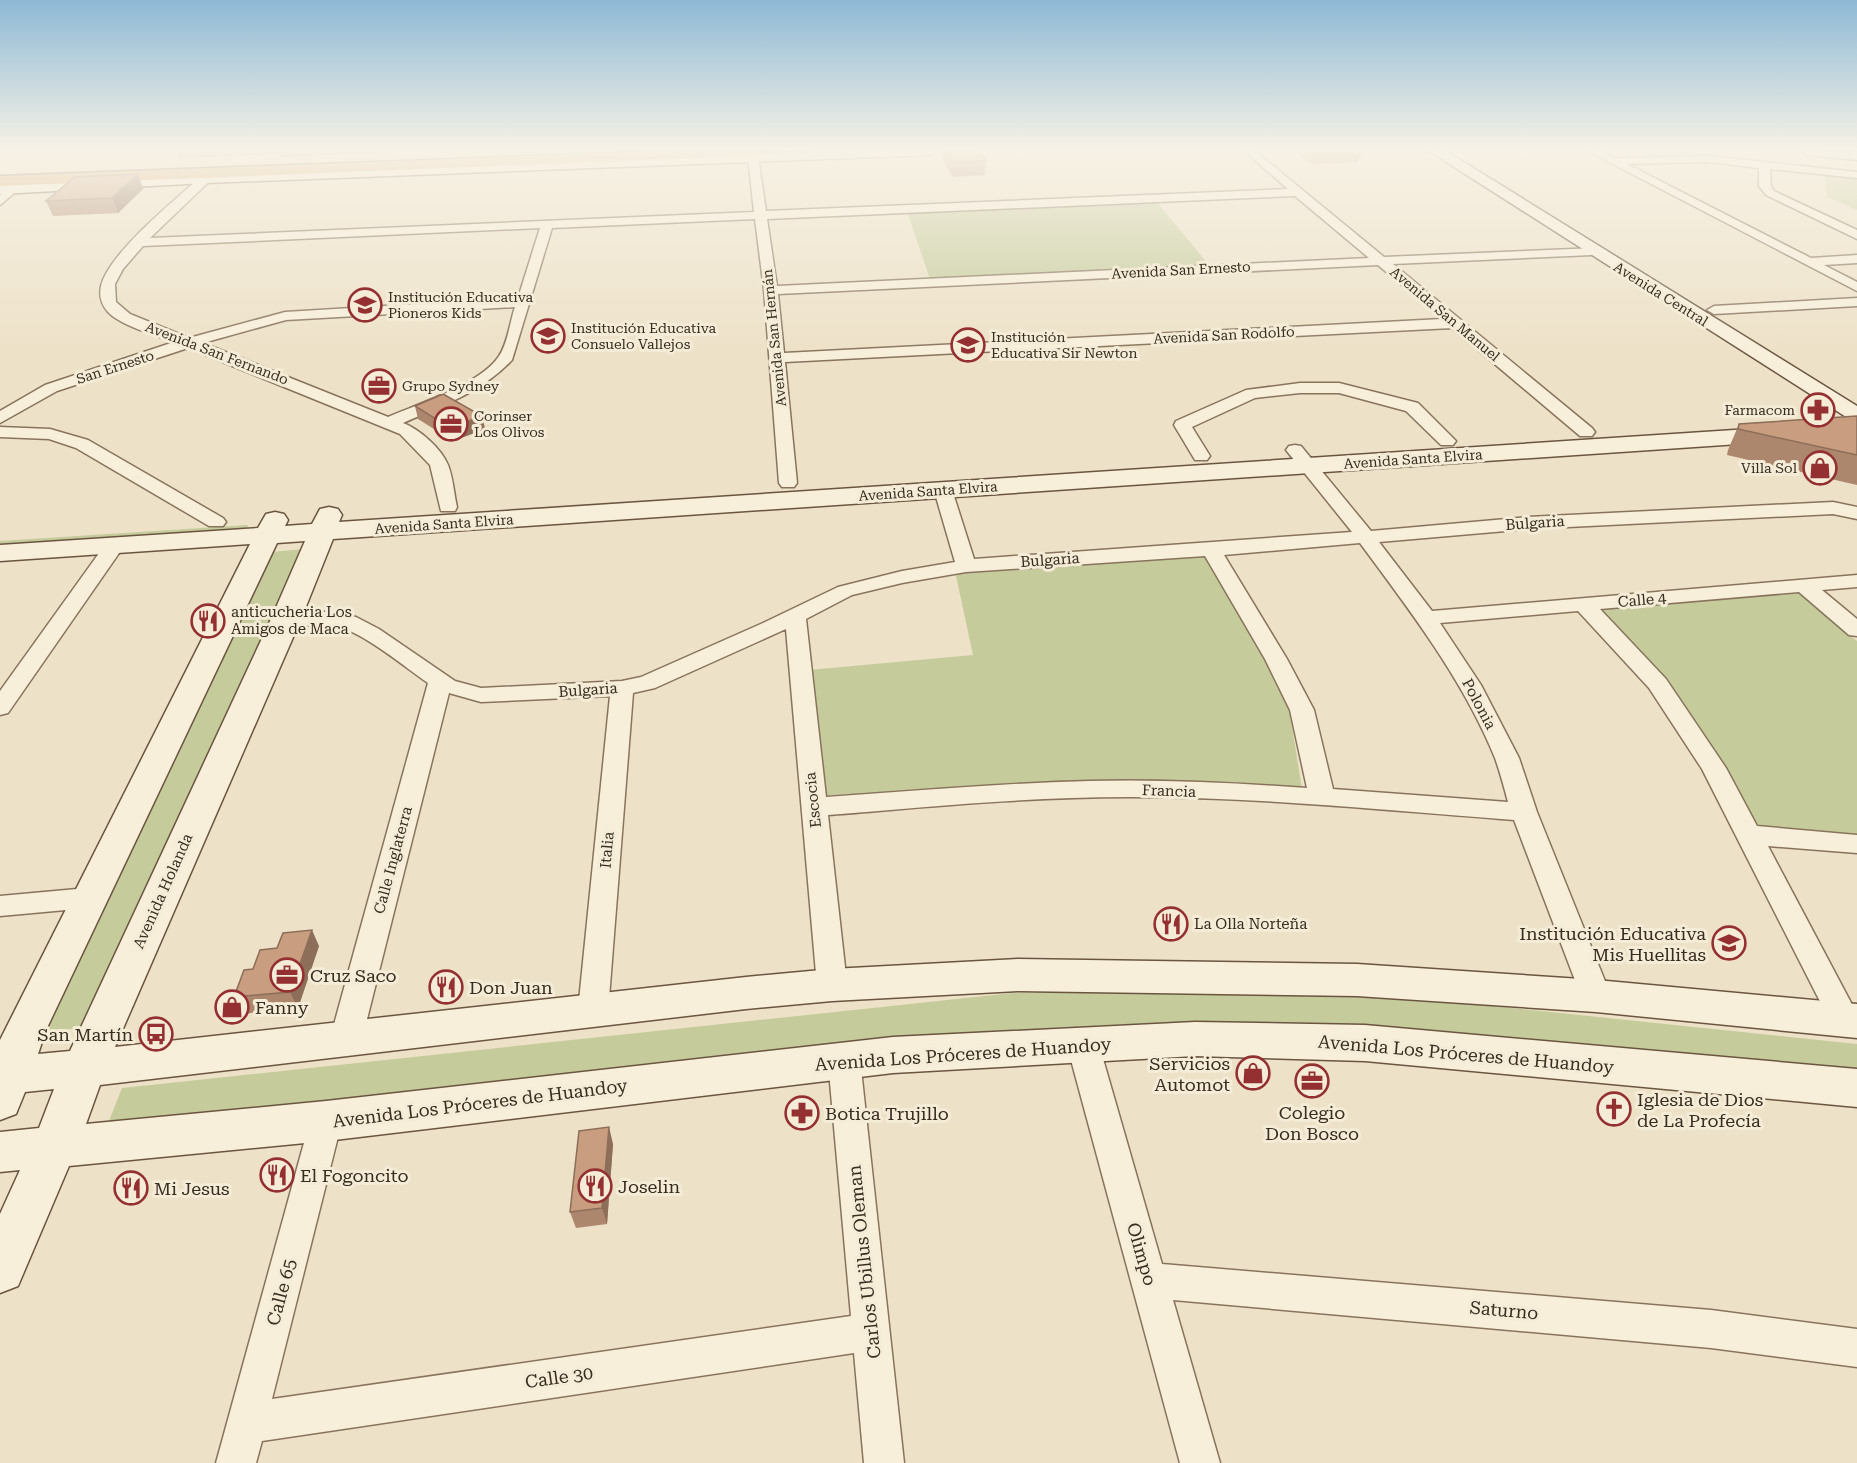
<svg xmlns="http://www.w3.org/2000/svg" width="1857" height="1463" font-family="'Roboto Serif',serif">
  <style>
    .green { fill: #c5cb9b }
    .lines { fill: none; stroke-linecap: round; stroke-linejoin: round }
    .street-casing { stroke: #88745d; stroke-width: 3 }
    .secondary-casing { stroke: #6a5540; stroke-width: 3 }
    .highway-casing { stroke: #564231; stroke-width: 3 }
    .street { fill: #f8efdb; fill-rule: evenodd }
    .secondary { fill: #f8efdb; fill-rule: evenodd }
    .highway { fill: #d7a15d; fill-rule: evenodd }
    .wall { fill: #ad876d }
    .shaded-wall { fill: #8d6e59 }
    .building { fill: #c99d7f; stroke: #8d6e59; stroke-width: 1.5 }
    .labels { text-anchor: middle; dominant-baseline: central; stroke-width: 6; stroke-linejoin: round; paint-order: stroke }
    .far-street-label { font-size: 14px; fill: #392c20; stroke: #f4ecd7 }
    .far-poi-label { font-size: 14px; fill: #392c20; stroke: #f4ecd7; text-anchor: start }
    .street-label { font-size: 15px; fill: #392c20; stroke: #f4ecd7 }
    .poi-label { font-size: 15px; fill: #392c20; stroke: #f4ecd7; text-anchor: start }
    .near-poi-label { font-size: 18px; fill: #392c20; stroke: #f4ecd7; text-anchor: start }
    .near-street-label { font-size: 18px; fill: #392c20; stroke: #f4ecd7 }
  </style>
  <rect width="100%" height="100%" fill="#ede1c7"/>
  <g class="green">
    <path d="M1824,173L1857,176V210L1827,197Z"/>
    <path d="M1155,200L1209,265L930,279L907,211Z"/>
    <path d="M248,525L246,531L0,550V541Z"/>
    <path d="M305,549L82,1028L30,1033L271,552Z"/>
    <path d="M1205,555L1267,659L1290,714L1302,789L1121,780L1019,784L820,802L809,670L973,655L955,571Z"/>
    <path d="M1801,593L1857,641V837L1756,829L1598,609Z"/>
    <path d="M1252,989L1416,998L1857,1044V1079L1202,1022L1108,1025L931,1039L105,1131L122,1088L1013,993Z"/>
  </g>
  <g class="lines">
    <defs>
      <g id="street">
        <path d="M1244,151H1255L1384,257L1597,248L1598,251L1592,255L1393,264L1592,428L1595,432L1592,436H1580L1452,328L785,362L797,483L794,487H782L779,483L764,290L755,219L552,228L512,360C482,392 442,406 403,423C419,429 441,448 448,465C453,477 454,494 457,507L455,511H441L430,465L400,434L188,348L57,391L0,423V411L45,385L174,342C156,335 121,326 108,312C101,304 99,296 101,286C109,252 182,194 209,170H217V174L150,238L754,212L748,157L753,154L758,157L766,211L1288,189ZM1295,196L1369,258L777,286L767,219ZM540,228L518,298L285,312L189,338L130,314L116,302L115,284L123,269L143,246ZM1378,265L1442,319L784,353L778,294ZM515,307C510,321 508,343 499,356C481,384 418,404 388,417L203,343L286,320Z"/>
        <path d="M1588,151H1601L1615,158L1708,156L1857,172V178L1770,169L1771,186L1774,191L1857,230V239L1766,195L1759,186V168L1708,162L1627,164L1811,258L1857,255V263L1824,265L1857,282V291Z"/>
        <path d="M15,184L19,185V189L0,205V195Z"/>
        <path d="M1857,298V306L1714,314L1707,310L1714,306Z"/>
        <path d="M1300,383H1339L1418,403L1456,441L1453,445H1441L1406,411L1339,393H1300L1255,398L1192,427L1210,456L1207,460H1195L1174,425L1176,421L1246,390Z"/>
        <path d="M0,427L50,429L88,440L223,518L226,522L223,526H209L76,448L49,439L0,437Z"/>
        <path d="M1295,445L1301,446L1371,531L1528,517L1833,502L1857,507V519L1833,514L1528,529L1379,542L1432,611L1857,575V587L1822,590L1857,619V636L1849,635L1799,592L1600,609L1666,679L1726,768L1757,826L1857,835V853L1768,846L1857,1014L1856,1029L1845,1032L1834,1029L1702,769L1649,688L1578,611L1440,623L1481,685L1519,758L1537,812L1611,996L1607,1004L1596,1008L1585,1004L1581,996L1514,820C1386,810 1257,797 1128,797C1028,797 928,807 828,815L847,985L843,993L832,997L821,993L817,985L786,629L655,688L633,693L608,1011L604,1020L593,1023L582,1020L578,1011L610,696L481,702L449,693L362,1039L357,1048L346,1052L335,1048L330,1039L428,683C406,668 363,632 338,627C318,623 298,628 278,624L275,619L278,614L325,612L356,617L379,629L455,681L481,688L622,681L641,677L763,623L838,587L902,571L955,562L934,490L936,486H950L952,490L974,559L1352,532L1286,450L1289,446ZM1360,543C1410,611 1463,679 1495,758C1500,772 1504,787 1508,802L1333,789L1314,710L1287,659L1224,555ZM1205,556L1265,659L1290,710L1307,788C1235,783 1162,779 1089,781C1001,783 914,791 826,797L806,619L852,595L902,583L966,572Z"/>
        <path d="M114,540L121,542L124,546L8,713L0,715V691L107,542Z"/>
        <path d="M88,888L98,891L102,898L98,905L88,908L0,916V896Z"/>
        <path d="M1083,1032L1094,1036L1099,1045L1162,1264L1711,1310L1857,1329V1367L1711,1348L1173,1300L1220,1463H1180L1067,1045L1072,1036Z"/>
        <path d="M844,1047L855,1051L860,1060L904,1463H864L854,1353L262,1441L256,1463H216L310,1121L314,1111L326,1107L338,1111L342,1121L272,1399L851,1316L828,1060L833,1051Z"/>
      </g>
      <g id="secondary">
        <path d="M820,151H937L930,155L207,183L0,194V184L207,173Z"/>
        <path d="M1429,151H1446L1857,406V436L333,539L301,619L115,1047L746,977L832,969L1018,959L1357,964L1596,980L1857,1004V1038L1596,1012L1357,996L1018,991L832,1001L746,1009L100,1085L86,1124L326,1101L893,1037L1195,1022L1365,1025L1857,1069V1107L1365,1061L1195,1056L893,1073L326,1141L69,1166L18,1286L0,1293V1214L20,1170L0,1172V1132L39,1128L54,1089L25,1092L16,1114L0,1120V1040L250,544L0,561V545L258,528L266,514L275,512L284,514L288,520L285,526L312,524L320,509L329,507L338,509L342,515L339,522L1854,422ZM305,541L271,619L70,1051L38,1054L46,1030L277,543Z"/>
        <path d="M1801,151L1857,152V160L1808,155Z"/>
      </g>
      <path id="highway" d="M660,151H772L765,155L0,186V176Z"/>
    </defs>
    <use href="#street" class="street-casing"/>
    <use href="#secondary" class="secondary-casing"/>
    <use href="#highway" class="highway-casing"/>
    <use href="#street" class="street"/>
    <use href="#secondary" class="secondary"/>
    <use href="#highway" class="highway"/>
  </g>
  <g class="wall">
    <path d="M175,151H386L384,153L281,157L280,154L178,158Z"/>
    <path d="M940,151H979L986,161L985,175L953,177L940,154Z"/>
    <path d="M1294,151H1363L1357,162L1311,164Z"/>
    <path d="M138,174L143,189L118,213L53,216L46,201Z"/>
    <path d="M415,406L482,416L485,429L453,441L418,419Z"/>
    <path d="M1857,416V485L1727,455L1728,450L1739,424Z"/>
    <path d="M319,946L298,1008L243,1014L234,997L253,969Z"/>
    <path d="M613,1144L607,1224L576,1228L570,1212Z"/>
  </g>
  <g class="shaded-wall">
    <path d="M1359,151H1363L1357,162Z"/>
    <path d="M138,174L143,189L118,213L112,198Z"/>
    <path d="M482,416L485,429L453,441L450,428Z"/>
    <path d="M312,930L319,946L298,1008L290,992Z"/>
    <path d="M609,1127L613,1144L607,1224L602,1208Z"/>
  </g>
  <g class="building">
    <path d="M947,151H979L986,161L953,162Z"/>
    <path d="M138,174L112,198L46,201L75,177Z"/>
    <path d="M443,394L482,416L450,428L415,406Z"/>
    <path d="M1857,416V455L1738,429L1739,424Z"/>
    <path d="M312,930L290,992L234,997L244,970L253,969L260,950L277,948L283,933Z"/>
    <path d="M609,1127L602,1208L570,1212L579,1131Z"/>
  </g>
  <linearGradient id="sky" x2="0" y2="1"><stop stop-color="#8eb9d5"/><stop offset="0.42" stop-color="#f7f2e6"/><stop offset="1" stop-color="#f7f2e6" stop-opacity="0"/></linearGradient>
  <rect width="1857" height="356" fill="url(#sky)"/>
  <defs>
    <symbol id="school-ring" viewBox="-11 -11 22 22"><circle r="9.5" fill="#f4ecd7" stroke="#943031" stroke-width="1.5"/><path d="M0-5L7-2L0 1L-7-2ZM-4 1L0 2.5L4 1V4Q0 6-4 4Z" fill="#943031"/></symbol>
    <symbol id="office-ring" viewBox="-11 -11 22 22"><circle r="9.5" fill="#f4ecd7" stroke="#943031" stroke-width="1.5"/><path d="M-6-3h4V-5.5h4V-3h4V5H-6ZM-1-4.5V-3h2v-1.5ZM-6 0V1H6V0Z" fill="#943031"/></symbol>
    <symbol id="pharmacy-ring" viewBox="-11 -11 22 22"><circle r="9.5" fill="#f4ecd7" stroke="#943031" stroke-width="1.5"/><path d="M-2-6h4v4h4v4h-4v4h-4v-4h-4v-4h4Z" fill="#943031"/></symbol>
    <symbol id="shop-ring" viewBox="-11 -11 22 22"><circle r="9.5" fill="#f4ecd7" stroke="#943031" stroke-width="1.5"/><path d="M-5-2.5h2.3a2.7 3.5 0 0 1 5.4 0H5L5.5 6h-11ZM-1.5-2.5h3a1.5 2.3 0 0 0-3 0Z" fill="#943031"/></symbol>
    <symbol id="restaurant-ring" viewBox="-11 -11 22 22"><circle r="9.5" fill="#f4ecd7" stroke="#943031" stroke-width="1.5"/><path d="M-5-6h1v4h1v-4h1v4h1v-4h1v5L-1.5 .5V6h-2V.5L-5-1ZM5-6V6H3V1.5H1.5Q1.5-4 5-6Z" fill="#943031"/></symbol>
    <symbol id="bus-ring" viewBox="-11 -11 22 22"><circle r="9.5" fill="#f4ecd7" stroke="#943031" stroke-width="1.5"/><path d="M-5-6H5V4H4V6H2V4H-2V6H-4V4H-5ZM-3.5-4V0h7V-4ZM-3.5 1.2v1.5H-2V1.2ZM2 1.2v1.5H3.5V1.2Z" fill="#943031"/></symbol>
    <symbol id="church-ring" viewBox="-11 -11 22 22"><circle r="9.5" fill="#f4ecd7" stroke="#943031" stroke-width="1.5"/><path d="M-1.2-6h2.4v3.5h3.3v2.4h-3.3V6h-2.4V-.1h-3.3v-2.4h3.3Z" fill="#943031"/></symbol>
  </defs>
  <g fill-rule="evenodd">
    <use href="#school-ring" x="346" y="286" width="38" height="38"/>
    <use href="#school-ring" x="529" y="317" width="38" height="38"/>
    <use href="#school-ring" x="949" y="326" width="38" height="38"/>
    <use href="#office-ring" x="360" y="367" width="38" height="38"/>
    <use href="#pharmacy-ring" x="1799" y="391" width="38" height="38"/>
    <use href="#office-ring" x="432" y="405" width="38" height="38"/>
    <use href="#shop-ring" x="1801" y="449" width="38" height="38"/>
    <use href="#restaurant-ring" x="189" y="602" width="38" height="38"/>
    <use href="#restaurant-ring" x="1152" y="905" width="38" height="38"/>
    <use href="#school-ring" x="1710" y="924" width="38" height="38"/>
    <use href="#office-ring" x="268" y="956" width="38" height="38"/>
    <use href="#restaurant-ring" x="427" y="968" width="38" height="38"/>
    <use href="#shop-ring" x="213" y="988" width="38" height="38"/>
    <use href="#bus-ring" x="137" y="1015" width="38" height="38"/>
    <use href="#shop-ring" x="1234" y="1054" width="38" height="38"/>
    <use href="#office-ring" x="1293" y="1062" width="38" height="38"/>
    <use href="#church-ring" x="1595" y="1090" width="38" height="38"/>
    <use href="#pharmacy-ring" x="783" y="1094" width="38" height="38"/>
    <use href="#restaurant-ring" x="258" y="1156" width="38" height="38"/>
    <use href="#restaurant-ring" x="576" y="1167" width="38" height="38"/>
    <use href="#restaurant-ring" x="112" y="1169" width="38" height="38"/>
  </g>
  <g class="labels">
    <g class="far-street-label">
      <text transform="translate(1181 270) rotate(-3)">Avenida San Ernesto</text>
      <text transform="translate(1661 294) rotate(32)">Avenida Central</text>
      <text transform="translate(1445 314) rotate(40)">Avenida San Manuel</text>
      <text transform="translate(1224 335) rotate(-3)">Avenida San Rodolfo</text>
      <text transform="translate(774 338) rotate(-96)">Avenida San Hernán</text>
      <text transform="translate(217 353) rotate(21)">Avenida San Fernando</text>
      <text transform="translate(115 367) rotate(-18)">San Ernesto</text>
      <text transform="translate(1413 459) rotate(-4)">Avenida Santa Elvira</text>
      <text transform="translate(928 491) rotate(-4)">Avenida Santa Elvira</text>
      <text transform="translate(444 524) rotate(-4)">Avenida Santa Elvira</text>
    </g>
    <g class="far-poi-label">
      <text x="388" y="297">Institución Educativa<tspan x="388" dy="16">Pioneros Kids</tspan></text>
      <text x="571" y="328">Institución Educativa<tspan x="571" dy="16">Consuelo Vallejos</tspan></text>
      <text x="991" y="337">Institución<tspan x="991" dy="16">Educativa Sir Newton</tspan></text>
      <text x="402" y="386">Grupo Sydney</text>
      <text x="1795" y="410" text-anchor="end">Farmacom</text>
      <text x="474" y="416">Corinser<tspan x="474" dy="16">Los Olivos</tspan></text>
      <text x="1797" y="468" text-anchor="end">Villa Sol</text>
    </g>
    <g class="street-label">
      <text transform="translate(1535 523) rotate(-4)">Bulgaria</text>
      <text transform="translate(1050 560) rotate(-4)">Bulgaria</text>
      <text transform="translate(1642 600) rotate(-5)">Calle 4</text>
      <text transform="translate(588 690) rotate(-4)">Bulgaria</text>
      <text transform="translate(1479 704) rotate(62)">Polonia</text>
      <text transform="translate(1169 791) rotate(2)">Francia</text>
      <text transform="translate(813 800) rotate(-96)">Escocia</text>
      <text transform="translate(607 850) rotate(-85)">Italia</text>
      <text transform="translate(393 860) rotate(-75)">Calle Inglaterra</text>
      <text transform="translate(163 891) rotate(-66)">Avenida Holanda</text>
    </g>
    <g class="poi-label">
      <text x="231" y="612">anticucheria Los<tspan x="231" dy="17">Amigos de Maca</tspan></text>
      <text x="1194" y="924">La Olla Norteña</text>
    </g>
    <g class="near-poi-label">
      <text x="1706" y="933" text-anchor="end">Institución Educativa<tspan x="1706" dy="21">Mis Huellitas</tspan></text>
      <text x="310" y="975">Cruz Saco</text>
      <text x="469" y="987">Don Juan</text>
      <text x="255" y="1007">Fanny</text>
      <text x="133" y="1034" text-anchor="end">San Martín</text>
      <text x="1230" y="1063" text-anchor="end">Servicios<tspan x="1230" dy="21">Automot</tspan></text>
      <text x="1637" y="1099">Iglesia de Dios<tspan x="1637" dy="21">de La Profecía</tspan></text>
      <text x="1312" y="1112" text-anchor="middle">Colegio<tspan x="1312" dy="21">Don Bosco</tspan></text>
      <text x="825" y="1113">Botica Trujillo</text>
      <text x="300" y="1175">El Fogoncito</text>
      <text x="618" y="1186">Joselin</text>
      <text x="154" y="1188">Mi Jesus</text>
    </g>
    <g class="near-street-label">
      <text transform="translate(963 1054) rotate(-4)">Avenida Los Próceres de Huandoy</text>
      <text transform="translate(1466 1054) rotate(5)">Avenida Los Próceres de Huandoy</text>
      <text transform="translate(480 1103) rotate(-7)">Avenida Los Próceres de Huandoy</text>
      <text transform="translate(1142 1254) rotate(74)">Olimpo</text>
      <text transform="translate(864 1262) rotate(-96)">Carlos Ubillus Oleman</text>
      <text transform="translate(281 1292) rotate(-75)">Calle 65</text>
      <text transform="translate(1504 1310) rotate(5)">Saturno</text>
      <text transform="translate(559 1377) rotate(-8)">Calle 30</text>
    </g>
  </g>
</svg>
